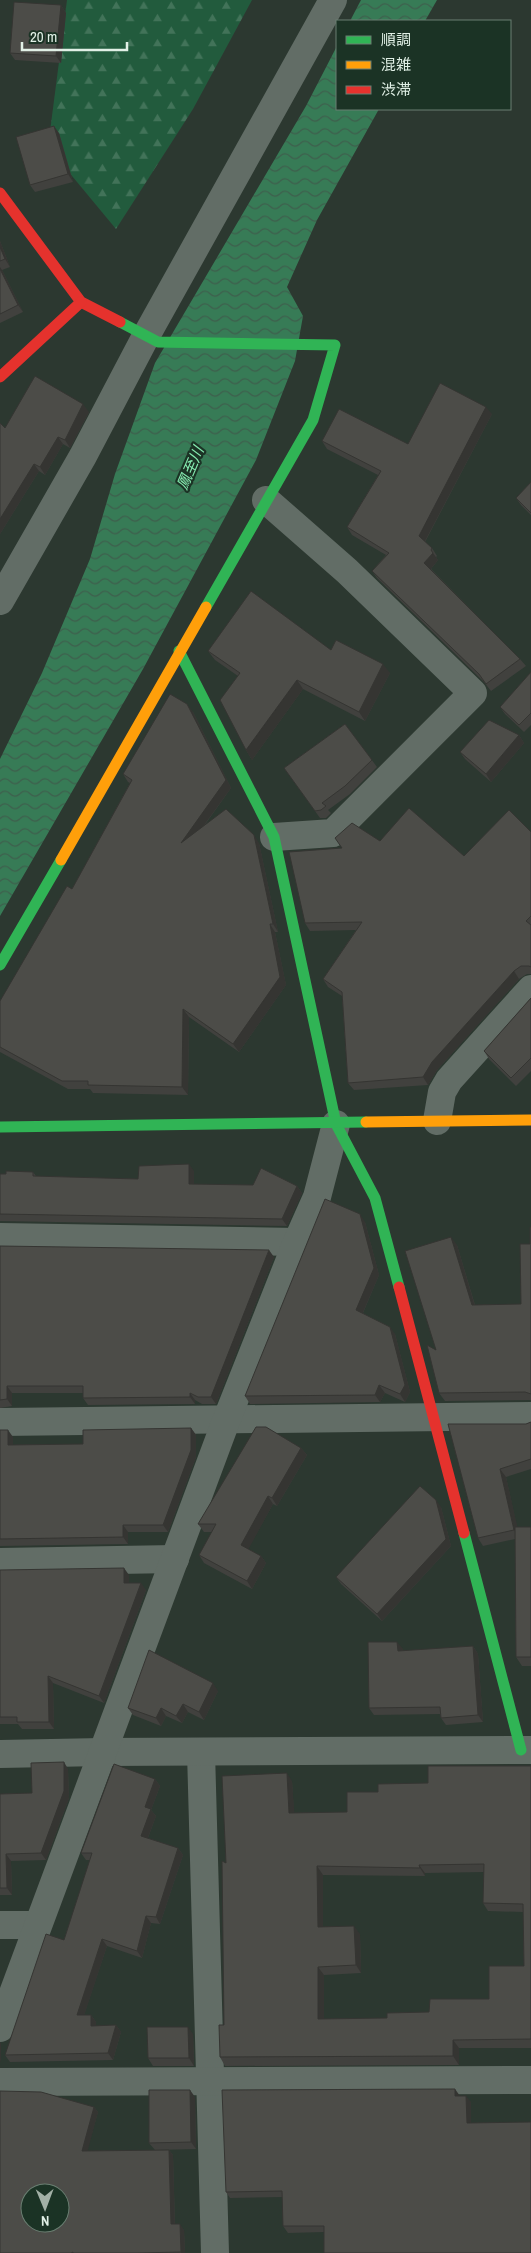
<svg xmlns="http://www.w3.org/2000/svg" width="531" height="2253" font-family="'Archivo Narrow','Noto Sans JP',sans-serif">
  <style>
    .forest { fill: url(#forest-firs) }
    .water { fill: url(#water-waves) }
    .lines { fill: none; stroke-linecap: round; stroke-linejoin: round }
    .street { stroke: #626d66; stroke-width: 28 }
    .fast { stroke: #30b455; stroke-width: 11 }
    .slow { stroke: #ff9f0a; stroke-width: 11 }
    .jam { stroke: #e5322d; stroke-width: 11 }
    .wall { fill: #41413e; fill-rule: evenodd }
    .shaded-wall { fill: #353532 }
    .building { fill: #4c4c48; stroke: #353532; fill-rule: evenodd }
    .labels { text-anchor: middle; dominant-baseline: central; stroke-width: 4.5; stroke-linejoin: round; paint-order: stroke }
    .water-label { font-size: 15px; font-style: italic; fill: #86ecb1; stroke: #1b3325 }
  </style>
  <defs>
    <pattern id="forest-firs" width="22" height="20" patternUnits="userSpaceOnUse" patternTransform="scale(1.25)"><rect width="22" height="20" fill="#225b3d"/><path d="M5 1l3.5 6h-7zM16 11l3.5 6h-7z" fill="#427359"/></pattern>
    <pattern id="water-waves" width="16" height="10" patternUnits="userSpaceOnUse" patternTransform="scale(1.25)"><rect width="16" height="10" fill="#377b56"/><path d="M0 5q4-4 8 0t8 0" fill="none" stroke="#3e5f4d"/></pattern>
  </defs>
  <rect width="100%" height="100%" fill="#2c3830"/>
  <path class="forest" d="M67,0H252L193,109L116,229L48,147Z"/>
  <g class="water">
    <path d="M361,0H437L425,21H350Z"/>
    <path d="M337,46V109H379L317,220L287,287L303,316L295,361L256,460L143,669L0,916V759L42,673L90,559L115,474L155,363L306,106Z"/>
  </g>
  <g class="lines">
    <g class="street">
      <path d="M266,500L347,571L473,693L333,833L274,837"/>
      <path d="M0,601L83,456L146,336L333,0"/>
      <path d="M437,1121L442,1092L449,1080L531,989"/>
      <path d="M0,1237L297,1242"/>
      <path d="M0,1422L531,1416"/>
      <path d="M0,1562L175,1559"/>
      <path d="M201,1752L215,2253"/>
      <path d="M0,1754L102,1752L531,1750"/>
      <path d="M0,1925H37"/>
      <path d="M0,2028L226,1421L297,1242L317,1197L336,1124"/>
      <path d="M0,2082L531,2080"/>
    </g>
    <g class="fast">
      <path d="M120,322L158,342L335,345L313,420L206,607"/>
      <path d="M179,651L274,837L336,1124L375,1198L399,1287"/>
      <path d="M0,965L61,860"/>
      <path d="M0,1127L366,1122"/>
      <path d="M464,1533L521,1750"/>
    </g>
    <g class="slow">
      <path d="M61,860L206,607"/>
      <path d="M366,1122L531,1120"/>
    </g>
    <g class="jam">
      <path d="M0,193L81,302L120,322"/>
      <path d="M0,377L81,302"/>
      <path d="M399,1287L464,1533"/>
    </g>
  </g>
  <g class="wall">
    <path d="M61,5L66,13L61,63L15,60L10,53Z"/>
    <path d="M59,133L73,182L35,192L30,185Z"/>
    <path d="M0,241L10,267L2,270L23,312L0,323Z"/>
    <path d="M89,412L70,448L63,444L45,475L39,471L0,534V423L5,428Z"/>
    <path d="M492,414L425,542L432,548L437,556L436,557L438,560L431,569L520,659L526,666L491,691L484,682L377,578L372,571L386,555L352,535L347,527L378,475L327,449L322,441L408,444Z"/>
    <path d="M531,482V515L521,505L516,498Z"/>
    <path d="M331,650L390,673L365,721L303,689L252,760L246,750L238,676L215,660L208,651Z"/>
    <path d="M531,672V725L524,732L505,714L500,707Z"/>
    <path d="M193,712L231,788L204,826L259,843L278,932H275L286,985L239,1052L189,1017L188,1095L93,1093L90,1089H68L0,1052V1001L72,889L130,783L128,782L123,774Z"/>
    <path d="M345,724L377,767L350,794L328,810L331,813L326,818H320L284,768Z"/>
    <path d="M519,735L524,743L491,782L465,759L460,752Z"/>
    <path d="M531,832V974H527L519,979L437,1070L428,1085L354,1090L348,1083L342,996L328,987L323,979L356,930L310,931L305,923L342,848L380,841L464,856Z"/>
    <path d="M531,998V1071L516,1086L489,1059L484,1051Z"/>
    <path d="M194,1171V1184L297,1186L302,1193L287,1226L0,1221V1174L33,1172L36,1176L138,1179Z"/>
    <path d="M365,1222L379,1275L363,1313L395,1334L410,1392L405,1402L385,1393L380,1402L250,1404L245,1396Z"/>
    <path d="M531,1227V1400L445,1401L439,1393L436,1350L457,1245L475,1305L521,1304L530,1244Z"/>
    <path d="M0,1246L274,1257L216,1404H202L195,1400V1404L88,1405L83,1398V1393H12V1406L0,1408Z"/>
    <path d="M531,1422V1469L506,1477L517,1527H531V1666H522L516,1657L515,1539L483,1546L478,1538L448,1424H526Z"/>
    <path d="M191,1428L196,1435V1457L168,1532H128V1544L0,1546V1430L13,1437V1445L83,1444Z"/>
    <path d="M301,1448L307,1455L277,1506L273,1504L248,1549L261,1556L266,1563L252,1589L204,1563L199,1555L212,1532H204L198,1524Z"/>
    <path d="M441,1507L451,1546L382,1621L341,1584L336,1577Z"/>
    <path d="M0,1570L129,1575V1583L146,1590L104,1703L53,1683L54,1729H22L18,1724H0Z"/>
    <path d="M473,1646L478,1654L483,1722L446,1725L441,1718L440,1714L374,1715L369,1708L403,1649V1651Z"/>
    <path d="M218,1691L204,1720L188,1712L182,1723L166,1716L161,1726L133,1715L128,1708Z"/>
    <path d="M531,1766V2048H459V2065L225,2066L220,2057L224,2025L226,1863L292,1781L294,1813L347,1812L378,1792ZM484,1872L483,1903L488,1911L523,1912L524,1966L489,1999L429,2012L387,2018L324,2019V1975L361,1973L360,1934L323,1927V1875L425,1876V1873Z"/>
    <path d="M68,1769L69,1798L46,1860L11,1861L12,1895H0V1794L32,1793Z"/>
    <path d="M155,1779L160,1786L151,1810L156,1816L148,1838L178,1848L183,1855L160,1924L151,1923L142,1958L107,1946L84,2015H91L96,2022V2026L116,2025L121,2032L113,2060L10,2062L5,2055L64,1940L90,1860H86L81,1853Z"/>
    <path d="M193,2034L194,2066H153L148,2058Z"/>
    <path d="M460,2096L471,2102V2123L324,2232L288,2233L283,2226V2197L230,2198L226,2192Z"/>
    <path d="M195,2097L196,2149L155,2150L149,2143Z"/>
    <path d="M94,2107L98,2112L87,2151L169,2150L173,2155L175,2224L184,2230L185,2253H0Z"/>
  </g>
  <g class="shaded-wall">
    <path d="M61,5L66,13L61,63L56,56Z"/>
    <path d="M54,126L59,133L73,182L68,174Z"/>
    <path d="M0,241L10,267L5,259L0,247Z"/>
    <path d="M0,267L2,270L23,312L18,305L0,269Z"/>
    <path d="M83,404L89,412L70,448L65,440Z"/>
    <path d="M486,407L492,414L424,543L419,536Z"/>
    <path d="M58,437L63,444L45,475L40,467Z"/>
    <path d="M34,464L39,471L0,534V519Z"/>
    <path d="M433,553L438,560L430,570L424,563Z"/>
    <path d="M383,664L390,673L365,721L359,712Z"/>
    <path d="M297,680L303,689L252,760L246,750Z"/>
    <path d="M187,704L193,712L231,788L186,850L181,843Z"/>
    <path d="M519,735L524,743L491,782L486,774Z"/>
    <path d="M254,835L259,843L278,932L273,924Z"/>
    <path d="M270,924L275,932L286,985L239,1052L233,1044Z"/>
    <path d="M514,971L519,979L437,1070L428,1085L423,1077L432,1062Z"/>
    <path d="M183,1009L189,1017L188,1095L182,1087Z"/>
    <path d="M189,1164L194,1171V1191L189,1184Z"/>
    <path d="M297,1186L302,1193L287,1226L282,1219Z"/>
    <path d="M360,1214L365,1222L379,1275L361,1317L356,1310Z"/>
    <path d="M451,1237L457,1245L477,1313L472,1305Z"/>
    <path d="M269,1250L274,1257L216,1404L211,1397Z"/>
    <path d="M390,1327L395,1334L410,1392L405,1402L400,1394Z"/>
    <path d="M379,1385L385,1393L380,1402L375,1395Z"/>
    <path d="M7,1386L12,1393V1406L7,1399Z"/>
    <path d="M190,1393L195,1400V1404L190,1397Z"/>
    <path d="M191,1428L196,1435V1457L168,1532L163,1525Z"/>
    <path d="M8,1430L13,1437V1452L8,1445Z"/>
    <path d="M301,1448L307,1455L277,1506L272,1498Z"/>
    <path d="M500,1469L506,1477L520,1538L514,1530Z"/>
    <path d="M268,1496L273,1504L247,1552L241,1545Z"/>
    <path d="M436,1500L441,1507L451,1546L382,1621L377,1614Z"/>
    <path d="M123,1525L128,1532V1544L123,1537Z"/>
    <path d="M261,1556L266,1563L252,1589L247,1581Z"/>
    <path d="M124,1568L129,1575V1590L124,1583Z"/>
    <path d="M141,1583L146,1590L104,1703L99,1696Z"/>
    <path d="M397,1642L403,1649V1658L398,1651Z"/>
    <path d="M473,1646L478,1654L483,1722L478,1715Z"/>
    <path d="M48,1676L53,1683L54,1729L49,1722Z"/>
    <path d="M213,1683L218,1691L204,1720L199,1712Z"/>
    <path d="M183,1704L188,1712L182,1723L176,1716Z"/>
    <path d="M161,1708L166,1716L161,1726L156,1718Z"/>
    <path d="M64,1762L68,1769L69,1798L46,1860L41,1853Z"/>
    <path d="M287,1773L292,1781L295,1821L289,1813Z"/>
    <path d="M155,1779L160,1786L151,1810L156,1816L146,1843L141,1836L145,1807Z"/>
    <path d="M178,1848L183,1855L160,1924L156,1917Z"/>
    <path d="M6,1854L11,1861L12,1895L7,1888Z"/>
    <path d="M419,1865L425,1873V1876L420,1868Z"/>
    <path d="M317,1866L323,1875V1935L318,1927Z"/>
    <path d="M146,1916L151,1923L142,1958L137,1951Z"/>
    <path d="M354,1926L360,1934L361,1973L356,1965Z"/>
    <path d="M102,1939L107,1946L82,2022L77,2015Z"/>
    <path d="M318,1967L324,1975V2027L318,2019Z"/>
    <path d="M91,2015L96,2022V2033L91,2026Z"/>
    <path d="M116,2025L121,2032L113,2060L108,2053Z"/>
    <path d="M188,2027L193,2034L194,2066L189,2058Z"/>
    <path d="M453,2040L459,2048V2065L453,2056Z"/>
    <path d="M0,2042L1,2043V2062L0,2060Z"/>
    <path d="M455,2089L460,2096H455Z"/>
    <path d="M190,2090L195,2097L196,2149L191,2142Z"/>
    <path d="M466,2096L471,2102V2129L467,2123Z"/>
    <path d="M94,2107L98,2112L86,2157L82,2151Z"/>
    <path d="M169,2150L173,2155L175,2230L171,2224Z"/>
    <path d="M180,2224L184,2230L185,2253H181V2252Z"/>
  </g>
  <g class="building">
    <path d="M14,2L61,5L56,56L10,53Z"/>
    <path d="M54,126L68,174L30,185L16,137Z"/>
    <path d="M0,247L5,259L0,261Z"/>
    <path d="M0,269L18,305L0,314Z"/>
    <path d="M35,376L83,404L65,440L58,437L40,467L34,464L0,519V423L5,428Z"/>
    <path d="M440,383L486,407L419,536L432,548L431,550L433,553L424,563L520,659L486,684L479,674L372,571L389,553L347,527L381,471L322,441L339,409L408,444Z"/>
    <path d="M531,482V513L516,498Z"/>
    <path d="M251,591L331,650L336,640L383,664L359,712L297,680L246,750L220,700L240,673L208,651Z"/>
    <path d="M531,672V713L519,725L500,707Z"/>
    <path d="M170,694L187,704L226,780L181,843L226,809L254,835L273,924H270L280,977L233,1044L183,1009L182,1087L88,1085V1081H62L0,1047V1001L67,886L72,889L132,780L123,774Z"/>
    <path d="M489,720L519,735L486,774L460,752Z"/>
    <path d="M345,724L372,760L345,786L322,803L326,806L321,810L315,811L284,768Z"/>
    <path d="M409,808L464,856L509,810L531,832V916L526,921L531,925V967L529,966H521L514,971L432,1062L423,1077L348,1083L342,992L323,979L362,922L305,923L289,852L342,848L335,838L352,823L380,841Z"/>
    <path d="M531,998V1058L511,1078L484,1051Z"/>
    <path d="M189,1164V1184L253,1185L261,1168L297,1186L282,1219L0,1214V1174H6V1171L33,1172V1176L138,1179L139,1166Z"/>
    <path d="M325,1199L360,1214L374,1268L356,1310L390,1327L405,1385L400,1394L379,1385L375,1395L245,1396Z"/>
    <path d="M530,1227H531V1394L525,1392L439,1393L427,1345L436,1350L405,1251L451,1237L472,1305L521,1304L520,1244H530Z"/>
    <path d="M0,1246L269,1250L211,1397H198L190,1393V1397L83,1398V1386H7V1399L0,1400Z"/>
    <path d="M531,1422V1459L500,1469L514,1530L478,1538L448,1424H526Z"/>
    <path d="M256,1427H266L301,1448L272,1498L268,1496L241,1545L261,1556L247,1581L199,1555L216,1524H198Z"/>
    <path d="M191,1428V1450L163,1525H123V1537L0,1539V1430H8V1445L83,1444V1430Z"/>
    <path d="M420,1486L436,1500L446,1539L377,1614L336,1577Z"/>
    <path d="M515,1527H531V1657H516Z"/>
    <path d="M124,1568V1583H141L99,1696L48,1676L49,1722H17V1717H0V1570Z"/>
    <path d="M368,1642H397L398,1651L473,1646L478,1715L441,1718L440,1707L369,1708Z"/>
    <path d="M149,1650L213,1683L199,1712L183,1704L176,1716L161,1708L156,1718L128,1708Z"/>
    <path d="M64,1762V1791L41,1853L6,1854L7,1888H0V1794L32,1793L31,1763Z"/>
    <path d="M114,1764L155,1779L145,1807L151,1809L141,1836L178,1848L156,1917L146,1916L137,1951L102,1939L77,2015H91V2026L116,2025L108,2053L5,2055L46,1934L64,1940L92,1853H81Z"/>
    <path d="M428,1766H531V2039L453,2040V2056L220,2057L219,2025H224L222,1861L226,1863L222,1776L287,1773L289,1813L347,1812V1792H378V1784L428,1783ZM484,1864L483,1903L523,1904L524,1966H489V1999H430L429,2012L387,2013V2018L318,2019V1967L356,1965L354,1926L318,1927L317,1866L420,1868L419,1865Z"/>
    <path d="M147,2027H188L189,2058H148Z"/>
    <path d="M455,2089V2096H466L467,2123L531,2122V2253H324V2226H283L282,2191L226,2192L222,2090Z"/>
    <path d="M149,2090H190L191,2142L149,2143Z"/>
    <path d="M0,2091L41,2092L94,2107L82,2151L169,2150L171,2224H180L181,2252L138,2253H73V2252L71,2253H0ZM30,2193H60V2223H30Z"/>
  </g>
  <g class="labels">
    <g class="water-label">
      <text transform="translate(190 468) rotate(-67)">鳳至川</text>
    </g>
  </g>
  <rect x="336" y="20" width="175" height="90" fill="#1b3325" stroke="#6a7f72"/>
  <rect x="346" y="36" width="25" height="8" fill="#30b455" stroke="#6a7f72"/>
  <text x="381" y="45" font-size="15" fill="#e1f0e6">順調</text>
  <rect x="346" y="61" width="25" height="8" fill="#ff9f0a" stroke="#6a7f72"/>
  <text x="381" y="70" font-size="15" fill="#e1f0e6">混雑</text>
  <rect x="346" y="86" width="25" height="8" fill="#e5322d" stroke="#6a7f72"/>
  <text x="381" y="95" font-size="15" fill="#e1f0e6">渋滞</text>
  <g transform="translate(45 2208) rotate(179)"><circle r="24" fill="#1b3325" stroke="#6a7f72"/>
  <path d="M0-4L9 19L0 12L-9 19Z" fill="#a2b0a6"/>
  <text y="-8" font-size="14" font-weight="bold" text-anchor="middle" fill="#e1f0e6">N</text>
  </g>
  <path d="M22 42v8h105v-8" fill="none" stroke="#e1f0e6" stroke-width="2.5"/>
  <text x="30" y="42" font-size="15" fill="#e1f0e6" stroke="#1b3325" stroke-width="4" paint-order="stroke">20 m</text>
</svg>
